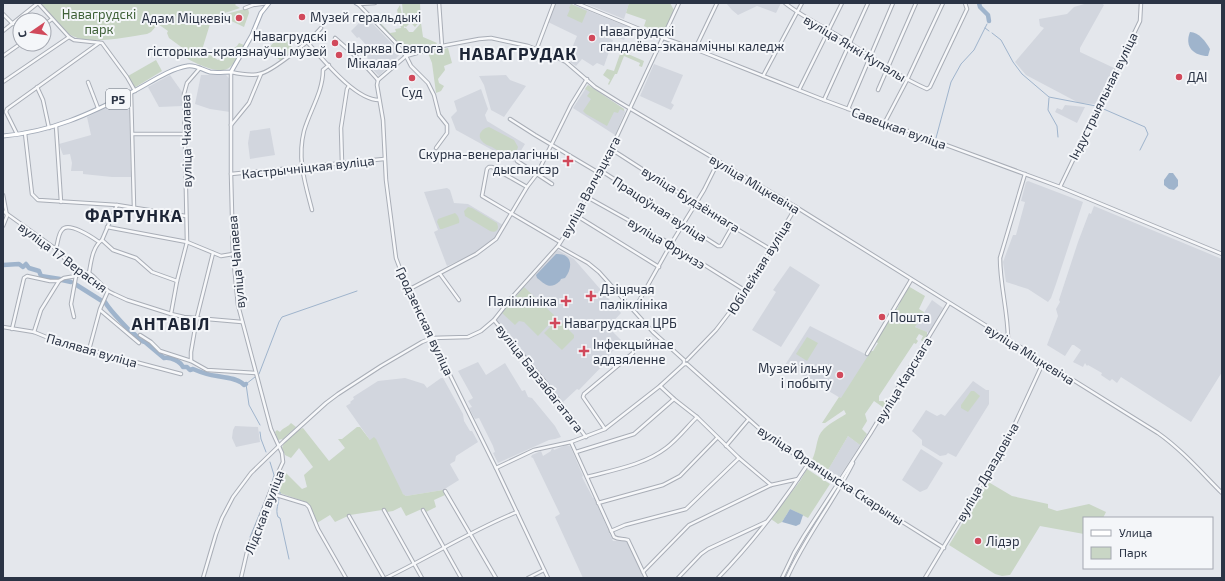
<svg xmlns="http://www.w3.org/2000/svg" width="1225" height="581" font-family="'Exo 2',sans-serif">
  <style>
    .built { fill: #d2d6de }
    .green { fill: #c9d6c5 }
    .water { fill: #9fb4cc }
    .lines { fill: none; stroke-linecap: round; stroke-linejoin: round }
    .stream { stroke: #9fb4cc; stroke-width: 1 }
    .river { stroke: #9fb4cc; stroke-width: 4.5 }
    .minor-casing { stroke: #a9aeb7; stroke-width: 4.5 }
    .major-casing { stroke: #a3abb8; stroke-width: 5 }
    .minor { stroke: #f7f8fa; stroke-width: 2.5 }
    .major { stroke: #fff; stroke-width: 3 }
    .poi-dot { fill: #d1495b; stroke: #f4f6f9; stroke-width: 1.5 }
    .labels { text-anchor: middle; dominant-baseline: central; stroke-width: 4; stroke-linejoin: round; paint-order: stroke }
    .shield { fill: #f4f6f9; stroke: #676e7b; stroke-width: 1 }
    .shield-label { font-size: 12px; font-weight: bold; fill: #2b3445 }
    .park-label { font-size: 13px; fill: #3f6138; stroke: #f4f6f9 }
    .poi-label { font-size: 13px; fill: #2b3445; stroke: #f4f6f9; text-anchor: start }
    .street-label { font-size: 13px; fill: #2b3445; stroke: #f4f6f9 }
    .district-label { font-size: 17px; font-weight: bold; letter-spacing: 1px; fill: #1d2536; stroke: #f4f6f9 }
  </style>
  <rect width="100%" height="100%" fill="#e4e7ec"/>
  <g class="built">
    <path d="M555,3H569L631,28L626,38H625L624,40L605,32L604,36L613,40L604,66L597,63L593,66L582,59L576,66L567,60L577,36L548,22Z"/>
    <path d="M584,3H629L624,19Z"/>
    <path d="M726,3H781L776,13L757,6L738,15L732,10Z"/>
    <path d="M1088,3H1101L1104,5L1080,48V52L1114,68L1095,104L1079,103L1026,75L1015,62L1044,28L1040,26L1039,19L1067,14L1074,7Z"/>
    <path d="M369,20L401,53L379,76L365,61L368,58L362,52L367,46L359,37L357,38L351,31L361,21Z"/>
    <path d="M654,64L683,75L671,103L674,105L671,110L640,96Z"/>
    <path d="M170,75L182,92V106L159,107L148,87Z"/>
    <path d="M201,75H226L228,77L230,80V112L210,109L195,104Z"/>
    <path d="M506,75L510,80L526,86L504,117L491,110L484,85L479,76Z"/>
    <path d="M588,85L624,109L625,112L615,135L573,108Z"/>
    <path d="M481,89L488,109L485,115L487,121L525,144L514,162L456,130L451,117L457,111L454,101Z"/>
    <path d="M124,99L129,100L131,177H112L83,174V171H71L72,163L70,154L63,155L59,144L91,135L87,117Z"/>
    <path d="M1065,105L1085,107L1077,123L1055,112L1057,108L1062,110Z"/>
    <path d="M270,128L275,155L250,159L248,143L250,131Z"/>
    <path d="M1028,181L1083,202L1056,284L1051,298L1048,302L1028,289L1006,282L1003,262L1013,235H1016L1025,202L1021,201L1026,182Z"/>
    <path d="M447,188L450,190L454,203L468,204L503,225L494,240L478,252L447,266L434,232L438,230L424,192Z"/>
    <path d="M1094,206L1222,259V372L1191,422L1121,377L1117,383L1112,379L1110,381L1101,375L1102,373L1088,365L1087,366L1085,363L1083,367L1073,362L1081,350L1074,345H1072L1065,356L1047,345L1058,316L1056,309L1060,302L1059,300L1078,242L1089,213L1091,214Z"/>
    <path d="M558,250L574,259L621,313L608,327L622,341L609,355L611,357L579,390L577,389L563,402L495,320L555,252Z"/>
    <path d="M790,266L820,285L781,347L752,330L776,292L773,290Z"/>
    <path d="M932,300L943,308L929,333L915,327Z"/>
    <path d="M810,326L869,356L842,399L785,365Z"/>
    <path d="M478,362L486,375L505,363L522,391L525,390L528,397L532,398L555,426L561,437L555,439L549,440L498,463L493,453L495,452L493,446L479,418L475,419L469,408L472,407L468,401L473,398L458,371Z"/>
    <path d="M405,378L424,384L427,388L441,378H443L463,414L464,421L470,431H472L478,442L456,456L455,461L450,464L451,466L459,480L443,490L406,496L403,494L370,440L346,406L351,403L350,402L354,399L353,397L378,381Z"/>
    <path d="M973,381L986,390H989V404L956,457L948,453L946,455L940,456L922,445V440L912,431L926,410L937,416L941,414L945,416Z"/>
    <path d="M235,426L258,427L260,442L236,447L232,438L233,430Z"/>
    <path d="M848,436L860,445L839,477L828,470Z"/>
    <path d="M566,445L570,446L583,476L582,477L593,498H594L613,541L626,540L628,541L644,578H583L555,517L560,514L533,458L531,457L532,455L541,451L543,456L551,451V450L553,448L554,450Z"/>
    <path d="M921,449L943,463L927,489L920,492L902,480Z"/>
  </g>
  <g class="green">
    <path d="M40,3H237L235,5L240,8L222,14L210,24L202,50L218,60L237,46L239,43L244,45C240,52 236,62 230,67C220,77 190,61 180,54L184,49L169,38L167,33L168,31L158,24L151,32L147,34C127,37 86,46 69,34Z"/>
    <path d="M402,3H420L421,20L415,27L412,24H409L406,27L404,26V28H406L409,32H413L421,23L423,37L437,43L435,46L410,50L403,48L376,20L377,19L390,33L396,32L395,29L401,28L397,10L400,5L404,24Z"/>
    <path d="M629,3H670L674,10L665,31L659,33L644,26L646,20L626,13Z"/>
    <path d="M571,4L587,11L582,23L567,16L570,9L569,8Z"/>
    <path d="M248,8L249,13L244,27L223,17V15Z"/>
    <path d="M283,38H285L294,50L285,57L282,55L283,51H281L276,48L272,47V50L279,57L282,56L284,58L281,61L267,50L274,42L276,43L279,39Z"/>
    <path d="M448,48L452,63L444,66L445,70L438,79L439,83L444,86L441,91L436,93L432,63L428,53Z"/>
    <path d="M621,51L644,61L642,67L639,66L640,63L624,56L617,74H615L609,85L608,84L610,80L603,75L607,69L614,71Z"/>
    <path d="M156,60L162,71L134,88L128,76Z"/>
    <path d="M588,85L624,109V111L620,109L618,113L614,112L607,126L586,114L583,111L591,99L587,96L590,92L585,89Z"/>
    <path d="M489,127L514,140L518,147C514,162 500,152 492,147C489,146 484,144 481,140C477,134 483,128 489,127Z"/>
    <path d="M468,207L472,208L497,223L498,227C498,231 494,233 490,231L465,216L464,211Z"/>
    <path d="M455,213C458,215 460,220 459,223L442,229H440L437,222L438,219Z"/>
    <path d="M908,286L925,296L919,309L924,312V314L915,327L927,332V337L924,342H923L921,340L923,336L919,334L916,339L918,341L916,344L914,343L879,396V401H886L887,403L884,408L874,401L865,414L867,421L862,429L867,434L860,445L848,436L828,470L812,460C816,452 816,444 819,436C823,426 837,420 846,414L844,410L825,423H822L839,397L841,398L871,351H873L878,343L876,342L895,309H897L900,303L899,302Z"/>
    <path d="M524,287L554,315L553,320L538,336L524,322L519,321L515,325L502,313Z"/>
    <path d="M558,319L574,335V338L562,350L544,333Z"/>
    <path d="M807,337L818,343L807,361L796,354Z"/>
    <path d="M971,391H974L980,396L968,412L961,408V405Z"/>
    <path d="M291,423L296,427L283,439L278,440L275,432L277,430L280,432C284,427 288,427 291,423Z"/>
    <path d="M357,427H360L370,440L374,437L376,439L403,494L406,496L443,490L445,495L434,500L436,507L426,512L424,508L406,516L401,507L393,511L387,512L385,509L382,510L350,515L335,522L330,515L317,523L310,506L306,502L274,491L283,470L302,489L307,487L304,475L313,467L299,448L291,458L285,455L282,448L284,443L300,429L303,428L329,461L345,448L338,439H342Z"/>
    <path d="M807,469L830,484L808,518L790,509L782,522L778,524L771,519L800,481Z"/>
    <path d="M985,480L1012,496L1048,504V508L1057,511L1089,504L1106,512L1103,518H1084V534L1040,526L1010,575L1002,576L995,574L949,545L970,511L968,510Z"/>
  </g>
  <g class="water">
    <path d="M1190,32C1199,32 1206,42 1210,49L1208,56C1194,56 1184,47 1190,32Z"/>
    <path d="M1169,173H1173L1178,180V186L1174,190L1169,189L1164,185V180Z"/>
    <path d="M556,254C573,253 573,268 565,278L561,279L560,281C550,290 546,285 537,278L536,275Z"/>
    <path d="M790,509L803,515L800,524L796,526L782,522Z"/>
  </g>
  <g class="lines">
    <g class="stream">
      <path d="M985,28L989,31"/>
      <path d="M992,33L1001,40L1013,62L1022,74L1049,97L1096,106"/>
      <path d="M1049,98L1048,110L1057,126L1058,137"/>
      <path d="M1099,107L1145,127L1148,134L1140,150"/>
      <path d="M936,138L951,82L961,64L974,50L987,24"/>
      <path d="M915,140L921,143"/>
      <path d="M925,144L934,145"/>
      <path d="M259,374L279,322L282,317L357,291"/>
      <path d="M255,377L246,384L249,405L260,425"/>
      <path d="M260,432L261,439L266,452"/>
      <path d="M270,462L274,475L271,486"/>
      <path d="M276,489L280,492V494"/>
      <path d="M279,497C279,504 275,509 278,517L280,518L289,559"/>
      <path d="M250,537L271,486"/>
    </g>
    <g class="river">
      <path d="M979,3L980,7L988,15L989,21"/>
      <path d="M3,265L19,264L23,267L26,264L29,268L39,271L41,276L60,279"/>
      <path d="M62,280L71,282"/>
      <path d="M75,284L102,301"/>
      <path d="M105,302C111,312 120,320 128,329C132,332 137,335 139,340L145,342L164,358C171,357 180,361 183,367H187L190,370L193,369C200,372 209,375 217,376C226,378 239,378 244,385L246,384"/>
    </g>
    <defs>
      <g id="minor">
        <path d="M38,3L69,37L74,40L102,43L127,77L135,91"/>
        <path d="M439,3L442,46"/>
        <path d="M576,3L649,33L695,49L824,100L1060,187L1222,254"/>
        <path d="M785,3C805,19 829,29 850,43C876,60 900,77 927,89L930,87L967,9L965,3"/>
        <path d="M358,4L395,42L406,56L411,66L428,83L434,95L439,115L447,125V133L436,148"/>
        <path d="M359,4L375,3"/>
        <path d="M245,8L253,5L268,3"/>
        <path d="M3,14L13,24"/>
        <path d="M44,25L52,19"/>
        <path d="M3,31L38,3"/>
        <path d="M335,38L360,60L378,80"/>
        <path d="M307,42C323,59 355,100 379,100"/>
        <path d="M537,48L554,3"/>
        <path d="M695,49L717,3"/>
        <path d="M3,56L20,44"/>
        <path d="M763,76L802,3"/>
        <path d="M378,80L406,56L442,46L479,39L491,38L528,46L554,56L566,62L595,87L619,102L796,207L1158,433C1182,450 1201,472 1222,493"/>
        <path d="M378,80L377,85L383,120L386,180L396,258L408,290L496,468L548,578"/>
        <path d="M3,82L69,37"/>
        <path d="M88,82L98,108"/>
        <path d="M37,87L43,100L49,128"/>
        <path d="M799,90L842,3"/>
        <path d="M878,90L916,3"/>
        <path d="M131,93L134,207"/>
        <path d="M824,100L868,3"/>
        <path d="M848,109L893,3"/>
        <path d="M510,119L535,135L599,173"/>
        <path d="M885,122L907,80L943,3"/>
        <path d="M231,125L249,103L261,74"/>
        <path d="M56,126L61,202"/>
        <path d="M25,133L32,194L38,200L117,205L186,216"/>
        <path d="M17,134L6,112L7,109L99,43"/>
        <path d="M133,134H185"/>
        <path d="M611,149L707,211L770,249"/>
        <path d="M517,161L552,184"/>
        <path d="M342,163L341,128L347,89L349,86"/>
        <path d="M600,170L718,246H721L733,225"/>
        <path d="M231,174L384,159"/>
        <path d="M527,187L492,167H489L487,169L482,196L560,242"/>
        <path d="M1060,187L1140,21L1141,3"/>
        <path d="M3,195L7,216L3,226"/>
        <path d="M587,197L671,244L746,291"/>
        <path d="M312,210C305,183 297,159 304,131C310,110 323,92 323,70L329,65"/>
        <path d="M3,211L56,249L65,259L82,273H89L93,276L108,291L114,294L127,300L171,314L184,317L242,322"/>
        <path d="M577,216L659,267"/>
        <path d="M107,227L187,242L221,256L233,254"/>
        <path d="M102,240L113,250L136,258L152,272L177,281"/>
        <path d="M558,246L588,263L599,272L653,332L684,360"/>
        <path d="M56,248C58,243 58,234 62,230C68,221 92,237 99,242"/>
        <path d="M89,273C91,263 92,247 102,240L117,205"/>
        <path d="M440,274L459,300"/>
        <path d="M408,290L476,254L496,239L527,187L537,174L571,105L587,79"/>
        <path d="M100,310L139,343"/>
        <path d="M634,310L671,244L704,190L718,162"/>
        <path d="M171,314L177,281L187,242L184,94L187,83L200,68"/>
        <path d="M74,317L71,304L76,276"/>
        <path d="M494,320L549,387L586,437"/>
        <path d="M3,327L34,332L56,341L181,374"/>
        <path d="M12,329L24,278L27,276L50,281H59"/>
        <path d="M34,332L41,310L59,281L64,278L76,276L82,273"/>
        <path d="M140,335L151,342L160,351L191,361L207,370L256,373"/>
        <path d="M1008,339C1008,312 1000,285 1000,258L1025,174"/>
        <path d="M89,350L100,309L108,291"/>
        <path d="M867,354L911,280"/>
        <path d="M684,360V364H687L772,440L944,548"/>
        <path d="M687,360L716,330L746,291L796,207"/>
        <path d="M191,361V352L197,317L213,253"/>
        <path d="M660,386L674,399L697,417L739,458L771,485"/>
        <path d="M605,429L583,397L584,394L633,353"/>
        <path d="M571,442L614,537C619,540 623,538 628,540L646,578"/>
        <path d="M726,446L748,420"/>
        <path d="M576,452L634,434L674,399"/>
        <path d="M496,468L534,450L571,442L605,429L660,386L684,364"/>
        <path d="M587,477C613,470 644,465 666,448C677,440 687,427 697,417"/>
        <path d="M445,491L496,578"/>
        <path d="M270,493L306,504L309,507L318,529L346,578"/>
        <path d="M598,503L663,485L680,476L717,438"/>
        <path d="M384,510L422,578"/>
        <path d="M423,510L461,578"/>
        <path d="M349,516L384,578"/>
        <path d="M611,531L625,525L686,509L739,458"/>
        <path d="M643,572L689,525L771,485L798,479"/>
        <path d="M203,578L216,534L222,518L233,497L251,473L284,441L326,403L338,394L381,366L422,342L432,338L468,337L481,331L494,320L513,296L558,246L577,216L611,149L679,3"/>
        <path d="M241,578L247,552L276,477L283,462L282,453L271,429L238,305L233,254L231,174V72C240,74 250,76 259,74C272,72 312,39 321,28"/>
        <path d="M386,578C430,557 472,530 517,512"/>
        <path d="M528,578L544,570"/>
        <path d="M678,578L701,554L708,549L766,522"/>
        <path d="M718,578C752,543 782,504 808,464"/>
        <path d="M782,578L794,553L804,536L870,434L949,303"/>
        <path d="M787,578C805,537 833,503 853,463"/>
        <path d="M925,578L1007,441L1043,363"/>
      </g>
      <g id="major">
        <path d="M356,3L358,4"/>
        <path d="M3,136C51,132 90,114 132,92C148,84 169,69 187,66C195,64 202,70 210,72C217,73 224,72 231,72L252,35L261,13L269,3"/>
      </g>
    </defs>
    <use href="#minor" class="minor-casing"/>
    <use href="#major" class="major-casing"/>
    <use href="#minor" class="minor"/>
    <use href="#major" class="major"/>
  </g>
  <g class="poi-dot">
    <circle cx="302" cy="17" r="4"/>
    <circle cx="239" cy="18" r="4"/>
    <circle cx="592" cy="38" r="4"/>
    <circle cx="335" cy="43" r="4"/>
    <circle cx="339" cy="55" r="4"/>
    <circle cx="1179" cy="77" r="4"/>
    <circle cx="412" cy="78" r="4"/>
    <path d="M566 155h4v4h4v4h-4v4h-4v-4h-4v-4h4z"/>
    <path d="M589 290h4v4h4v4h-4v4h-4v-4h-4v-4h4z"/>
    <path d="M564 295h4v4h4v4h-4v4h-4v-4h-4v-4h4z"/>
    <circle cx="882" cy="317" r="4"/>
    <path d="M553 317h4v4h4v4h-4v4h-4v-4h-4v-4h4z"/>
    <path d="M582 345h4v4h4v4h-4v4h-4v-4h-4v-4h4z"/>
    <circle cx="840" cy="375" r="4"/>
    <circle cx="978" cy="541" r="4"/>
  </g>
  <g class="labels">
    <rect class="shield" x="106" y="89" width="24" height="20" rx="3"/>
    <g class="shield-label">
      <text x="118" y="99">Р5</text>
    </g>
    <g class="park-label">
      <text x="99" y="14">Навагрудскі<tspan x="99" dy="15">парк</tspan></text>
    </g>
    <g class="poi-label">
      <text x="310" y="17">Музей геральдыкі</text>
      <text x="231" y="18" text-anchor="end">Адам Міцкевіч</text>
      <text x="600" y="31">Навагрудскі<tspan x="600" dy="15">гандлёва-эканамічны каледж</tspan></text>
      <text x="327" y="36" text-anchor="end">Навагрудскі<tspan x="327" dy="15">гісторыка-краязнаўчы музей</tspan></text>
      <text x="347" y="48">Царква Святога<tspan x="347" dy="15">Мікалая</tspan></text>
      <text x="1187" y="77">ДАІ</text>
      <text x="412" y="92" text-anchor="middle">Суд</text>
      <text x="559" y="154" text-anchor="end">Скурна-венералагічны<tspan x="559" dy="15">дыспансэр</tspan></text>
      <text x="600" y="289">Дзіцячая<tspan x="600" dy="15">паліклініка</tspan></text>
      <text x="557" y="301" text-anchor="end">Паліклініка</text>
      <text x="890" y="317">Пошта</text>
      <text x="564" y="323">Навагрудская ЦРБ</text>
      <text x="593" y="344">Інфекцыйнае<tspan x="593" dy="15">аддзяленне</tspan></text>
      <text x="832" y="368" text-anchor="end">Музей ільну<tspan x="832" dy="15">і побыту</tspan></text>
      <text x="986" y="541">Лідэр</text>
    </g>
    <g class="street-label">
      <text transform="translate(855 48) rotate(31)">вуліца Янкі Купалы</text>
      <text transform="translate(1103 96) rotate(-64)">Індустрыяльная вуліца</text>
      <text transform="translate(899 128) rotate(20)">Савецкая вуліца</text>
      <text transform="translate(186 141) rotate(-91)">вуліца Чкалава</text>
      <text transform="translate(308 167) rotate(-6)">Кастрычніцкая вуліца</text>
      <text transform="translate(755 184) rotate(31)">вуліца Міцкевіча</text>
      <text transform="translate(590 187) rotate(-62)">вуліца Валчэцкага</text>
      <text transform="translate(691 199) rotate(32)">вуліца Будзённага</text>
      <text transform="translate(660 209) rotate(33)">Працоўная вуліца</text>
      <text transform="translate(667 243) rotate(31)">вуліца Фрунзэ</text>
      <text transform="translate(63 257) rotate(37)">вуліца 17 Верасня</text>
      <text transform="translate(236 262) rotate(-95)">вуліца Чапаева</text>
      <text transform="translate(759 267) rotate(-58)">Юбілейная вуліца</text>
      <text transform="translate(425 321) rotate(65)">Гродзенская вуліца</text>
      <text transform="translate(92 350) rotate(16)">Палявая вуліца</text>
      <text transform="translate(1030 354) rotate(32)">вуліца Міцкевіча</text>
      <text transform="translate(540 378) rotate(52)">вуліца Барзабагатага</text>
      <text transform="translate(903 380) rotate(-59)">вуліца Карскага</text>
      <text transform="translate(987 472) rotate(-60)">вуліца Драздовіча</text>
      <text transform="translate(831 475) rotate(33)">вуліца Францыска Скарыны</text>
      <text transform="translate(264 512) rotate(-69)">Лідская вуліца</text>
    </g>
    <g class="district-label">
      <text x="518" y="53">НАВАГРУДАК</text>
      <text x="134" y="215">ФАРТУНКА</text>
      <text x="171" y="323">АНТАВІЛ</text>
    </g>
  </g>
  <rect width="1225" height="581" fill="none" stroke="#2b3445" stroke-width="8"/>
  <rect x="1083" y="517" width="130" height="52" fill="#f4f6f9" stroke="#a4a8b1"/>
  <rect x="1091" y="530" width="20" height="6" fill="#ffffff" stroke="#a4a8b1"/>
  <text x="1119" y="537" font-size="12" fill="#2b3445">Улица</text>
  <rect x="1091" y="547" width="20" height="12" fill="#c9d6c5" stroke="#a4a8b1"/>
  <text x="1119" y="557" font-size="12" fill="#2b3445">Парк</text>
  <g transform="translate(32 32) rotate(257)"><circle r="19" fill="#f4f6f9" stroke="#a4a8b1"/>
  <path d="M0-3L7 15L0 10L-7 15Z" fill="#d1495b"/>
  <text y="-6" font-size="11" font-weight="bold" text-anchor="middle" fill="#2b3445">С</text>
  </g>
</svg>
